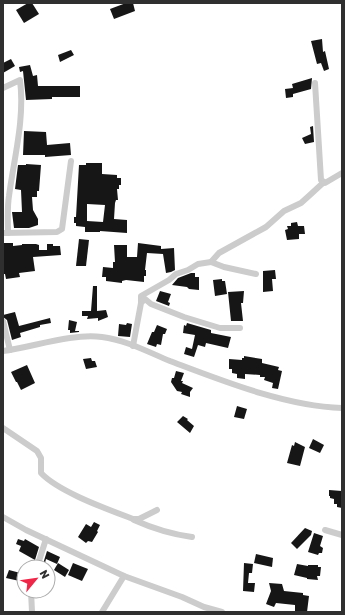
<svg xmlns="http://www.w3.org/2000/svg" width="345" height="615" font-family="Rubik,sans-serif">
  <style>
    .building { fill: #161616; fill-rule: evenodd }
    .lines { fill: none; stroke-linecap: round; stroke-linejoin: round }
    .street { stroke: #ccc; stroke-width: 6 }
  </style>
  <rect width="100%" height="100%" fill="#fff"/>
  <g class="building">
    <path d="M28,3H32L39,14L24,23L16,10Z"/>
    <path d="M126,3H133L135,11L114,19L110,9Z"/>
    <path d="M322,39L323,52L325,51L329,69L324,71L321,63L317,64L311,41Z"/>
    <path d="M71,50L74,55L60,62L58,55Z"/>
    <path d="M11,59L15,66L3,73V63Z"/>
    <path d="M30,65L33,76L37,75L38,86H80V97H52V99L26,100L23,71L20,72L19,67Z"/>
    <path d="M312,78L311,89L293,94V97L286,98L285,89L293,88L292,84Z"/>
    <path d="M313,126L314,142L305,144L302,138L311,134L310,127Z"/>
    <path d="M24,131L46,132L47,145L70,143L71,155L45,157V155H23Z"/>
    <path d="M86,163H102V174L117,175V178H121V185H119V189H117L118,200H116L115,203L114,219L127,220V233L100,231V232H85V227L76,226V223H74V217H76L79,165H86ZM87,204L105,205L103,222L87,221Z"/>
    <path d="M26,164L41,165L39,191H37V197H32L33,210L38,219V225L29,228H14L12,212H22L21,190L15,189L18,165H26Z"/>
    <path d="M297,222L298,226H304L305,234H299V239L287,240L285,230L288,229L287,226H291V223Z"/>
    <path d="M79,239L89,240L86,266H76Z"/>
    <path d="M3,243H13V246L22,245V244H36L39,245V250H47V244H53V246H60L61,255L33,257L35,271L19,273L20,277L6,279L5,274H3Z"/>
    <path d="M138,243L161,246V249L174,248L175,270L171,272L166,273L163,254L147,253L145,270H146V276H144V282L126,280L122,281V283L106,281V277H102L103,267L113,268V262H115L114,245H127V257H137Z"/>
    <path d="M275,270L276,279H272L273,291L263,292V271Z"/>
    <path d="M191,273H195V277H199V290L189,289L187,287L172,285L178,278Z"/>
    <path d="M222,279V281H225L227,294L215,296L213,280Z"/>
    <path d="M93,286H97V311L106,310L108,317L98,321V318L87,319L88,316H82V311H91Z"/>
    <path d="M160,291L171,294L168,302L170,303L169,306L156,301Z"/>
    <path d="M244,291L243,303H241L243,321H231L228,292Z"/>
    <path d="M15,312L19,326L50,318L51,323L40,325V327L20,333L21,337L12,340L7,320L3,317V315Z"/>
    <path d="M69,320L77,322L75,331H79V332L70,333V330H68Z"/>
    <path d="M127,323L132,324L130,337L118,336L119,324L126,325Z"/>
    <path d="M187,323L211,330V333L231,337L228,348L206,343L205,347L198,345L194,357L184,354L186,347L192,349L195,335L183,333L184,325L186,326Z"/>
    <path d="M157,325L167,329L165,334H163L161,345L157,344L156,347L147,344L152,332H154Z"/>
    <path d="M244,356L262,359V363L279,367L278,370L282,371L278,389L272,388L273,383L264,380L265,377H260V375L245,374V379L237,378V374L232,373V369H229V359L242,360V358H244Z"/>
    <path d="M91,358L92,361H95L97,367L86,369L83,359Z"/>
    <path d="M27,365L35,383L21,390L17,382H16L11,372Z"/>
    <path d="M176,371L184,373L181,381H183L182,383L193,388L190,392V397L181,394L182,392L177,391L171,382L172,378H174Z"/>
    <path d="M237,406L247,409L244,419L234,417Z"/>
    <path d="M183,416L188,419L187,420L194,426L190,433L177,422Z"/>
    <path d="M313,439L324,445L320,453L309,448Z"/>
    <path d="M295,442L305,447L300,466L287,463L292,445L294,446Z"/>
    <path d="M329,490L342,491V508L337,507V504H334V499L330,498V496H329Z"/>
    <path d="M94,522L100,525L97,531L98,532L92,542L88,541L86,543L78,537L86,524L91,527Z"/>
    <path d="M305,528L312,531L311,535L297,549L291,543Z"/>
    <path d="M314,533L323,536L320,546L323,548L322,553H319L318,555L308,552Z"/>
    <path d="M18,539L24,541L25,539L39,547L35,560L19,551L21,546L16,544Z"/>
    <path d="M47,551L60,557L57,564L46,559L44,567H42Z"/>
    <path d="M256,554L273,558L272,567L254,563Z"/>
    <path d="M58,563L69,570L65,577L54,570Z"/>
    <path d="M73,563L88,569L82,581L68,575Z"/>
    <path d="M244,563L253,564L252,573H249L248,583H255L254,592L243,591Z"/>
    <path d="M297,564L308,566V565H318V567H321L320,576H317L318,580L307,579V578L294,575Z"/>
    <path d="M9,570L24,574V582L6,578Z"/>
    <path d="M269,583L282,584L284,591L303,593V595L309,596L307,612H295V605L276,603L274,607L266,604L271,591Z"/>
  </g>
  <g class="lines">
    <g class="street">
      <path d="M315,83L321,180L325,183L342,173"/>
      <path d="M3,88L20,80C25,119 14,158 9,196C7,208 8,221 8,233"/>
      <path d="M3,233L57,232L62,229L71,161"/>
      <path d="M211,262L224,267L256,274"/>
      <path d="M141,302V296L169,280L176,274L188,270L198,264L211,262L219,253L266,227L284,211L301,203L311,194L324,182"/>
      <path d="M3,321L10,350"/>
      <path d="M133,346L141,303L145,299L151,304L184,317L220,328H240"/>
      <path d="M3,351C33,347 72,333 102,337C126,340 148,352 170,361C223,381 285,406 342,408"/>
      <path d="M3,428L37,451L41,458V473C59,492 107,509 133,519H139L157,510"/>
      <path d="M3,517L26,530L124,576L182,597L204,607L222,612"/>
      <path d="M134,520C154,529 170,534 192,537"/>
      <path d="M325,530L342,535"/>
      <path d="M37,567L46,539"/>
      <path d="M31,591L32,612"/>
      <path d="M102,612L124,576"/>
    </g>
  </g>
  <rect width="345" height="615" fill="none" stroke="#2f2f2f" stroke-width="8"/>
  <g transform="translate(36 579) rotate(61)"><circle r="19" fill="#ffffff" stroke="#acacac"/>
  <path d="M0-3L7 15L0 10L-7 15Z" fill="#f02649"/>
  <text y="-6" font-size="11" font-weight="bold" text-anchor="middle" fill="#2f2f2f">N</text>
  </g>
</svg>
